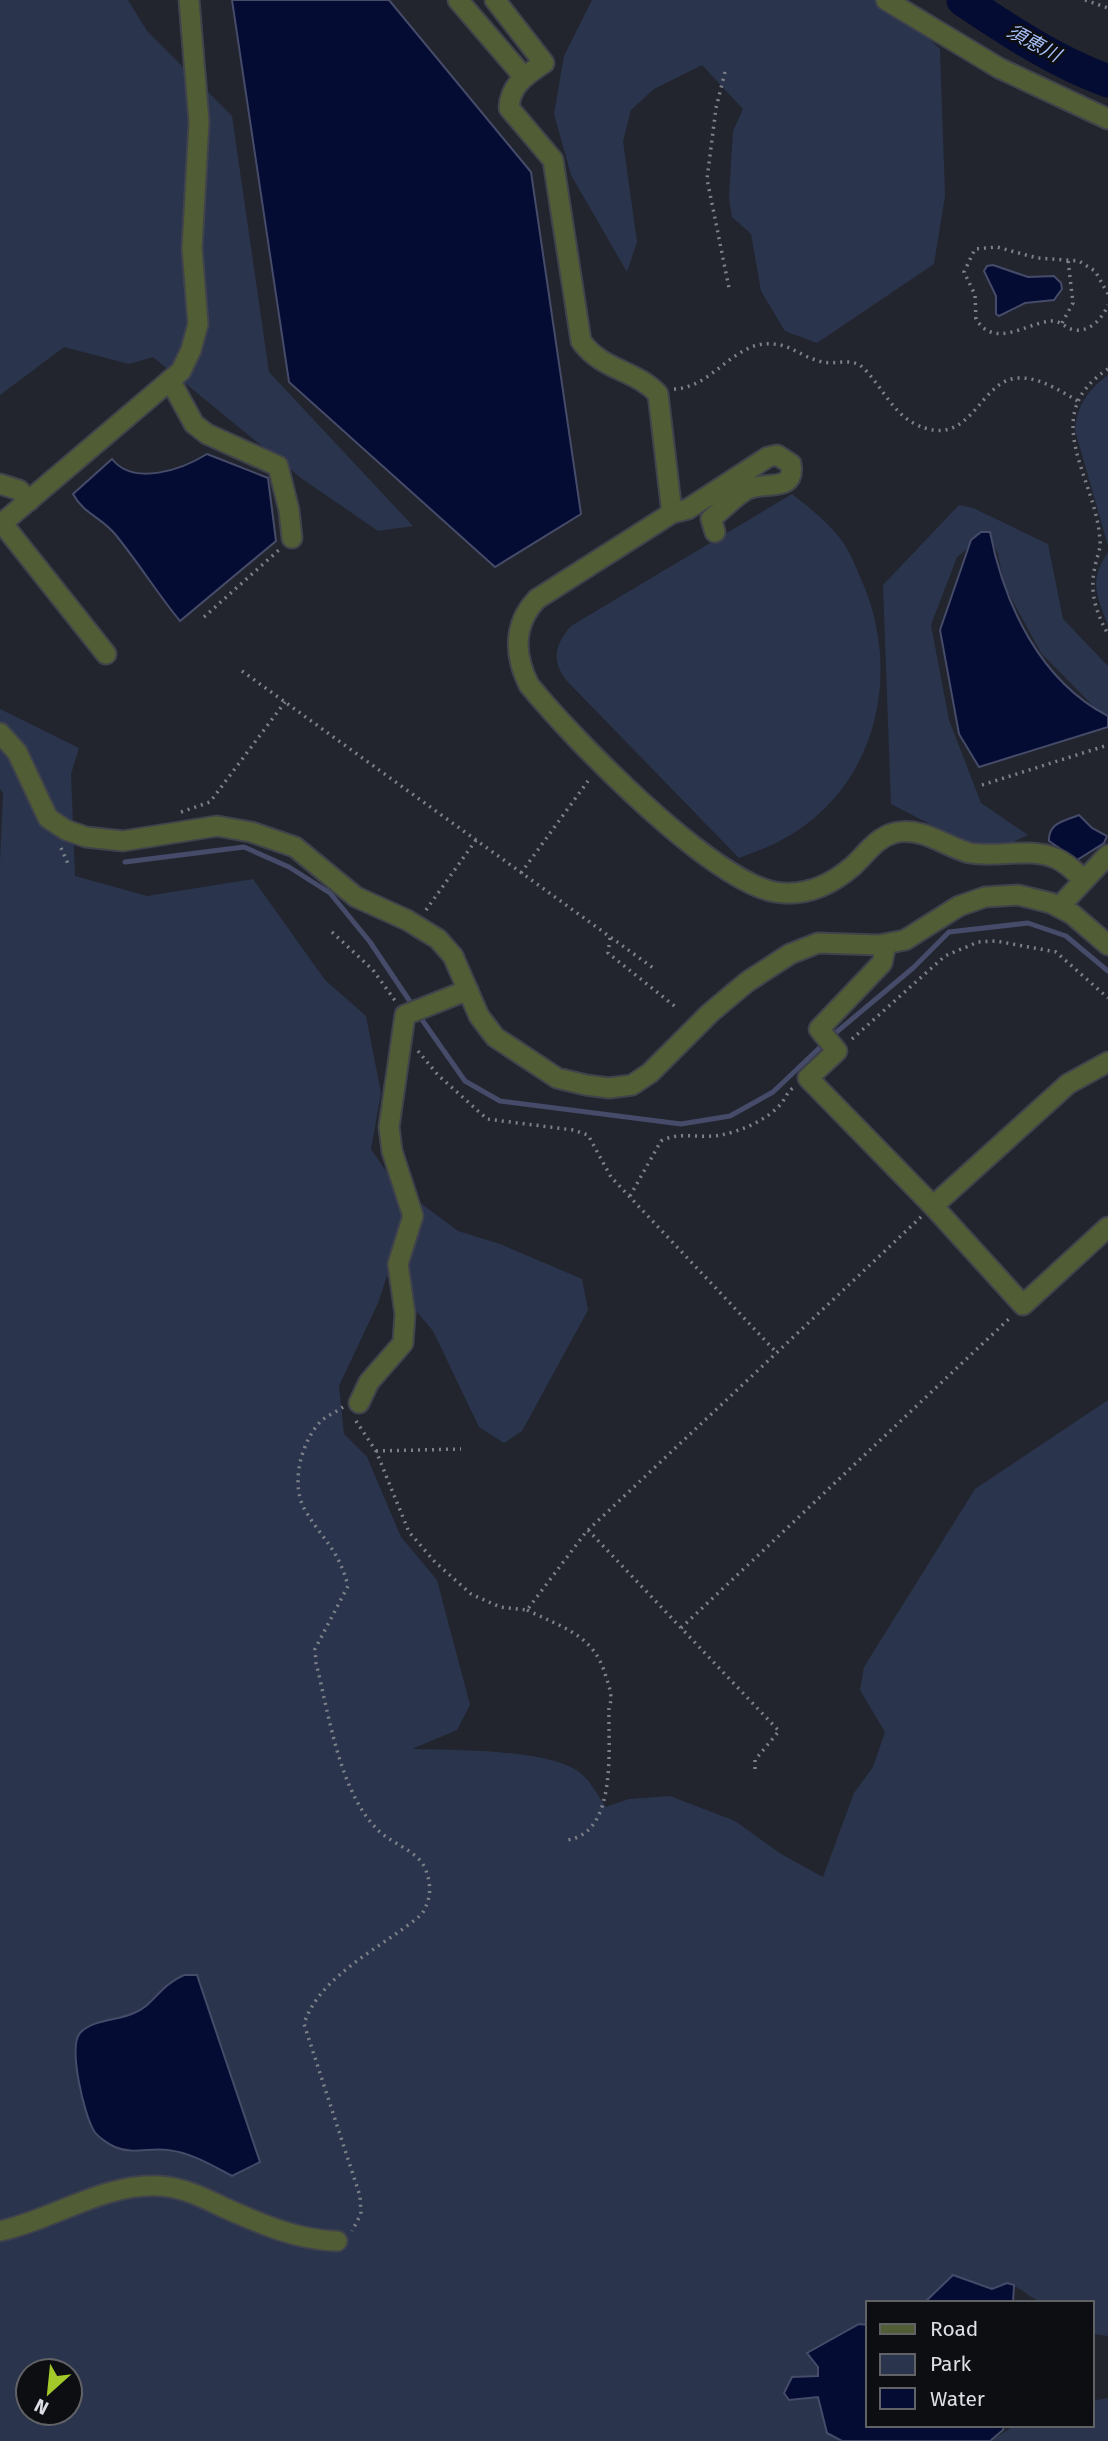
<svg xmlns="http://www.w3.org/2000/svg" width="1108" height="2441" font-family="'Fira Sans','Noto Sans JP',sans-serif">
  <style>
    .green { fill: #2a354d; fill-rule: evenodd }
    .water { fill: #040c33; stroke: #454b68; stroke-width: 2 }
    .lines { fill: none; stroke-linecap: round; stroke-linejoin: round }
    .stream { stroke: #454b68; stroke-width: 5 }
    .river { stroke: #040c33; stroke-width: 33 }
    .minor-casing { stroke: #40434b; stroke-width: 23 }
    .path { stroke: #7e8189; stroke-width: 3.5; stroke-dasharray: 2 5; stroke-linecap: butt }
    .minor { stroke: #505d35; stroke-width: 19 }
    .labels { text-anchor: middle; dominant-baseline: central; stroke-width: 5; stroke-linejoin: round; paint-order: stroke }
    .water-label { font-size: 19px; font-style: italic; fill: #abc3fd; stroke: #0d0e12 }
  </style>
  <rect width="100%" height="100%" fill="#22252e"/>
  <g class="green">
    <path d="M0,0H128L147,31L232,116L269,372L413,526L378,531L301,478L153,357L129,364L64,347L0,395Z"/>
    <path d="M592,0H883L896,7L940,49L945,196L934,264L817,343L785,331L761,291L751,234L732,217L729,198L733,131L743,109L702,65L654,89L631,110L623,141L637,242L627,272L571,175L554,114L564,56Z"/>
    <path d="M1108,375V546L1075,430C1077,405 1088,390 1108,375Z"/>
    <path d="M792,494C809,507 825,520 839,537C849,549 855,565 861,579C904,675 876,792 778,842C766,848 752,853 739,858L566,680C551,659 555,645 571,626Z"/>
    <path d="M959,505L973,508L1048,544L1063,619L1108,666V715L1100,713L1041,653L1004,585L998,554L988,532L957,557L931,625L949,720L981,803L1028,835L1000,848L966,843L891,804L883,585Z"/>
    <path d="M1108,552V626C1097,594 1088,582 1108,552Z"/>
    <path d="M0,709L79,748L71,774L75,876L147,896L253,879L325,980L366,1016L381,1093L371,1149L395,1184L458,1231L500,1244L582,1279L588,1310L522,1431L504,1443L479,1427L433,1331L387,1276L378,1303L339,1386L344,1434L367,1457L401,1537L437,1580L470,1705L457,1730L412,1749C451,1750 548,1749 579,1772C590,1780 598,1796 606,1807L629,1799L670,1796L735,1821L781,1854L823,1877L854,1793L873,1767L885,1732L860,1690L864,1667L975,1489L1108,1400V2336L1092,2334V2303C1078,2303 1062,2305 1047,2303C1022,2299 1023,2277 992,2289L952,2275L924,2303H868V2325H859L808,2353L818,2367V2377L789,2400L819,2397L827,2433L842,2441H0V862L3,793L0,789ZM28,2371H70V2413H28Z"/>
    <path d="M1108,2398V2441H990L1016,2425H1092V2401Z"/>
  </g>
  <g class="water">
    <path d="M232,0H389L531,172L581,514L495,567L289,382Z"/>
    <path d="M993,265L1028,277L1054,276L1061,283L1062,289L1054,300L1025,303L999,316L996,314V296L984,271L987,266Z"/>
    <path d="M207,454L268,478L276,541L180,621C157,593 138,562 115,534C101,517 84,514 73,494L112,459C134,487 183,469 207,454Z"/>
    <path d="M981,532H990C1004,604 1040,681 1108,716V727L979,767L959,734L940,630L971,540Z"/>
    <path d="M1079,815L1092,828L1107,836L1104,843L1077,860L1049,841C1048,823 1064,821 1079,815Z"/>
    <path d="M184,1975H197L260,2162L232,2176C211,2165 192,2153 168,2150C150,2147 133,2155 115,2147C108,2144 98,2137 94,2131C84,2115 68,2047 80,2033C93,2019 117,2021 134,2013C153,2006 159,1986 184,1975Z"/>
    <path d="M953,2275L992,2289L1007,2283L1014,2285L1013,2303H924Z"/>
    <path d="M859,2324L868,2325V2425H1004L1003,2430L990,2441H842L827,2433L818,2397L789,2400L784,2393L792,2377L818,2376V2367L807,2353Z"/>
  </g>
  <g class="lines">
    <g class="stream">
      <path d="M125,862L244,847L289,867L330,893L370,942L413,1006"/>
      <path d="M418,1014L465,1081L500,1101L681,1124L730,1116L773,1092L833,1035L913,968L949,932L1028,923L1066,936L1108,971"/>
    </g>
    <path class="river" d="M963,0C1009,31 1056,62 1108,81"/>
    <defs>
      <g id="minor">
        <path d="M458,0L524,77"/>
        <path d="M495,0L544,63C526,75 510,85 509,108L553,160L581,341C601,370 636,370 658,394L672,513L537,599C513,624 514,655 529,685C573,739 710,880 775,892C804,897 831,885 853,866C866,854 876,838 894,833C923,826 945,847 970,853C998,858 1028,847 1055,858C1066,862 1075,872 1084,880"/>
        <path d="M886,0L999,68L1108,119"/>
        <path d="M170,380L194,424L207,434L278,466L289,510L292,538"/>
        <path d="M0,484L19,490L29,501"/>
        <path d="M672,513L688,509L768,457L777,455L791,464C796,494 764,480 746,490C734,497 722,510 711,519L715,532"/>
        <path d="M2,523L106,654"/>
        <path d="M0,525L181,371L191,350L198,324L192,248L199,122L189,0"/>
        <path d="M0,733L17,752L48,818L66,830L86,837L123,841L217,826L251,832L295,847L356,897L407,920L438,939L453,956L479,1016L495,1037L557,1078L586,1085L609,1088L632,1085L650,1073L710,1013L747,982L790,954L818,943L879,945L905,940L959,906L985,897L1018,895L1051,903L1072,914L1108,945"/>
        <path d="M1059,907L1108,855"/>
        <path d="M886,944L882,963L819,1029L837,1051L808,1078L933,1206L1023,1305L1108,1227"/>
        <path d="M933,1206L1068,1084L1108,1062"/>
        <path d="M359,1403L369,1382L403,1343L405,1314L398,1264L413,1216L392,1151L389,1127L405,1015L468,990"/>
        <path d="M0,2231C52,2220 104,2183 159,2186C183,2187 204,2198 225,2208C261,2224 297,2240 337,2241"/>
      </g>
    </defs>
    <use href="#minor" class="minor-casing"/>
    <g class="path">
      <path d="M1085,0L1108,8"/>
      <path d="M725,72L716,108L707,179L729,288"/>
      <path d="M1108,294L1095,271L1079,261L1037,258L997,247L975,249L964,272L975,295L976,319C994,349 1025,324 1050,321C1061,320 1066,329 1075,330C1091,332 1103,317 1108,305"/>
      <path d="M1062,323L1073,303L1068,260"/>
      <path d="M1108,369C1036,416 1097,478 1100,541C1101,549 1096,559 1095,567C1089,591 1096,613 1108,634"/>
      <path d="M674,389C713,388 735,339 774,344C790,345 803,357 819,361C833,366 846,358 860,365C880,382 891,412 915,424C972,452 978,380 1018,378C1040,377 1060,391 1078,401"/>
      <path d="M204,617L280,549"/>
      <path d="M242,671L656,970"/>
      <path d="M982,785L1108,745"/>
      <path d="M181,812L210,802L285,702"/>
      <path d="M61,848L69,866"/>
      <path d="M521,873L588,781"/>
      <path d="M426,910L476,840"/>
      <path d="M332,932L373,970L396,1002"/>
      <path d="M610,938L608,953L677,1008"/>
      <path d="M852,1039L945,956L978,942L996,941L1056,952L1108,998"/>
      <path d="M418,1051L438,1075L487,1119L573,1130L588,1135L611,1177L777,1353"/>
      <path d="M630,1196L661,1141C680,1131 700,1139 721,1135C741,1131 765,1121 780,1105C785,1100 786,1093 793,1088"/>
      <path d="M343,1407C336,1412 326,1416 320,1422C301,1443 290,1484 305,1510C322,1539 339,1550 348,1586L315,1649L316,1663C329,1714 339,1790 376,1828C389,1843 417,1850 425,1868C432,1885 431,1899 422,1914C384,1947 320,1974 304,2024L360,2196L361,2214L352,2231"/>
      <path d="M356,1421L376,1451L409,1532L435,1562L471,1594L500,1607L527,1610L586,1532L921,1217"/>
      <path d="M376,1451L461,1449"/>
      <path d="M588,1530L779,1731L755,1760V1770"/>
      <path d="M527,1610C563,1628 595,1635 606,1677C610,1689 613,1697 609,1708C608,1747 618,1833 567,1840"/>
      <path d="M681,1628L1012,1316"/>
    </g>
    <use href="#minor" class="minor"/>
  </g>
  <g class="labels">
    <g class="water-label">
      <text transform="translate(1034 43) rotate(28)">須恵川</text>
    </g>
  </g>
  <rect x="866" y="2301" width="228" height="126" fill="#0d0e12" stroke="#606266" stroke-width="2"/>
  <rect x="880" y="2324" width="35" height="10" fill="#505d35" stroke="#606266" stroke-width="2"/>
  <text x="930" y="2336" font-size="21" fill="#dcdfe5">Road</text>
  <rect x="880" y="2354" width="35" height="21" fill="#2a354d" stroke="#606266" stroke-width="2"/>
  <text x="930" y="2371" font-size="21" fill="#dcdfe5">Park</text>
  <rect x="880" y="2388" width="35" height="21" fill="#040c33" stroke="#606266" stroke-width="2"/>
  <text x="930" y="2406" font-size="21" fill="#dcdfe5">Water</text>
  <g transform="translate(49 2392) rotate(207)"><circle r="33" fill="#0d0e12" stroke="#606266" stroke-width="2"/>
  <path d="M0-5L12 26L0 18L-12 26Z" fill="#a2c929"/>
  <text y="-10" font-size="19" font-weight="bold" text-anchor="middle" fill="#dcdfe5">N</text>
  </g>
</svg>
